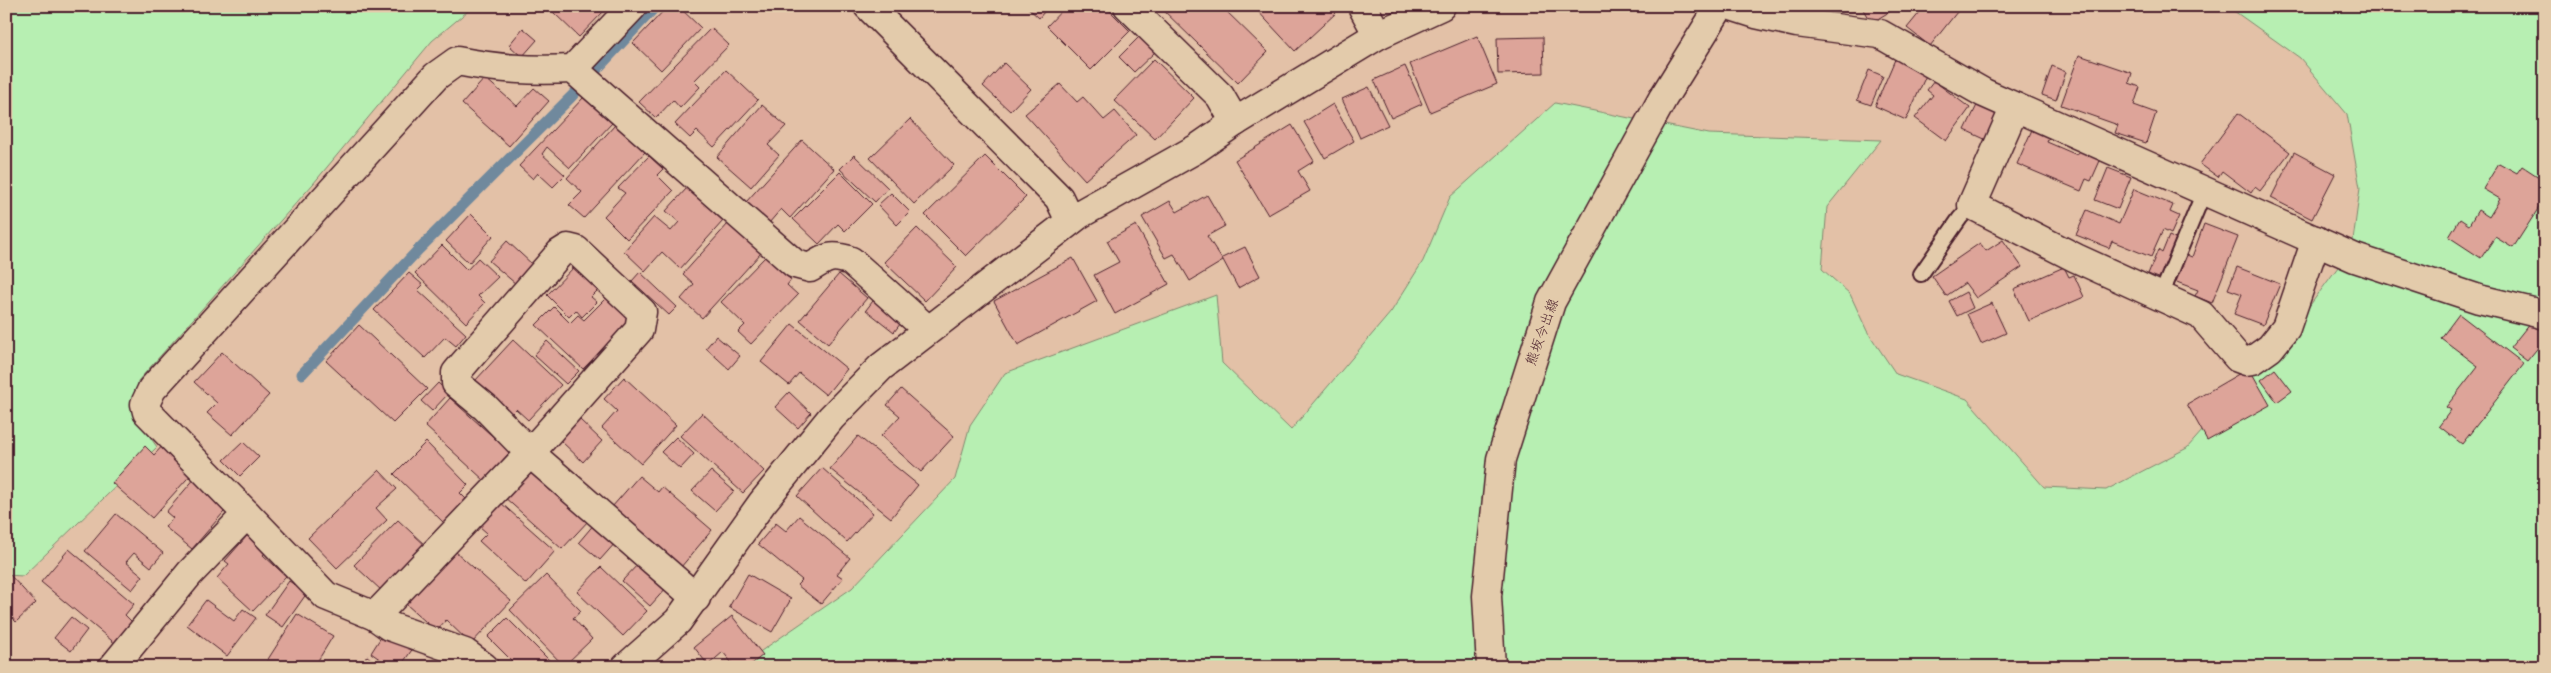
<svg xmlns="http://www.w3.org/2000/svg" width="2551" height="673" font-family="Pangolin,'Klee One',sans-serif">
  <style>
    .green { fill: #b7efb2; stroke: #80876e }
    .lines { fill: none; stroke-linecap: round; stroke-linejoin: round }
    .stream { stroke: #6f899d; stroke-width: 11 }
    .building { fill: #dda499; stroke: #4a1f2b }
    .service-casing { stroke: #4a1f2b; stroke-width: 18 }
    .minor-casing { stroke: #4a1f2b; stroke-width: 31 }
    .secondary-casing { stroke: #4a1f2b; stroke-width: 31 }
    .service { stroke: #e3cbab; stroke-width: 14 }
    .minor { stroke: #e3cbab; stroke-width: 28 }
    .secondary { stroke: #e3cbab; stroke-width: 28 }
    .labels { text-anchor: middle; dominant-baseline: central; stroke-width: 4; stroke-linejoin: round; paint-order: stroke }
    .street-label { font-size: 14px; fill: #4a1f2b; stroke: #e3cbab }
  </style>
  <rect width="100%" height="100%" fill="#e3c1a7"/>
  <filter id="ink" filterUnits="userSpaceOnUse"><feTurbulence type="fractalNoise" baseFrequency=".02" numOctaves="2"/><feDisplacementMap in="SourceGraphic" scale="10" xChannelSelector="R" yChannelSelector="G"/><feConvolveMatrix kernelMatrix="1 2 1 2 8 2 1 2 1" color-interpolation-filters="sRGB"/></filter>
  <g filter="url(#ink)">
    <g class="green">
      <path d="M6,6H474L432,41L313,184L138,381L136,417L157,447L23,576L6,575Z"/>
      <path d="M2227,6H2545V667H738L852,588L955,479L970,425L1005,373L1216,295L1222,363L1291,430L1391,312L1423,261L1450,197L1555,103L1709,134L1881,140L1827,207L1822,269L1850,294L1867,331L1896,374L1967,399L2044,487L2106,490L2187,448L2294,327L2352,248L2360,188L2347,114L2300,58Z"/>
    </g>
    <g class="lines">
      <path class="stream" d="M302,374L419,249L571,97L656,6"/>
    </g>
    <g class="building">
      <path d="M559,6H599L604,11L579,37L553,12Z"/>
      <path d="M668,6H678L701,28L661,70L633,43Z"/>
      <path d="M1026,6H1049L1039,18Z"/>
      <path d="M1066,6H1105L1130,31L1091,70L1047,26Z"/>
      <path d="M1159,6H1221L1268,52L1238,83Z"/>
      <path d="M1253,6H1330L1336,13L1295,51Z"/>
      <path d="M1861,6H1899L1871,23Z"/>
      <path d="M1925,6L1961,7L1930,46L1907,28Z"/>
      <path d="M523,28L537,40L522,57L509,45Z"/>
      <path d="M711,28L729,45L694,81L700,87L680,108L673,100L656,118L639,102Z"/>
      <path d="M1477,36L1497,84L1430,112L1410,64Z"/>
      <path d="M1139,37L1155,52L1134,72L1119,57Z"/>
      <path d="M1543,37L1544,73L1498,74L1497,38Z"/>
      <path d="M2079,55L2132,73L2129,83L2140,87L2134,105L2156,113L2146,143L2115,133L2118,125L2061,105Z"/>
      <path d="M1896,57L1928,71L1906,120L1875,106Z"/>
      <path d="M1154,59L1194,98L1155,139L1114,100Z"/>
      <path d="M1004,63L1031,89L1010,111L983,86Z"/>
      <path d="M1405,66L1422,104L1391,118L1374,80Z"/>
      <path d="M2052,66L2066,72L2056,100L2042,95Z"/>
      <path d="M726,70L758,100L714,147L697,131L690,138L675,124Z"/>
      <path d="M1869,70L1883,76L1871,105L1857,100Z"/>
      <path d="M485,78L517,106L534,88L549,101L509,146L462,104Z"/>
      <path d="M1934,81L1970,108L1946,141L1915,118L1933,95L1927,90Z"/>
      <path d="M1060,84L1077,102L1083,97L1104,120L1115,111L1136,135L1085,180L1025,114Z"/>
      <path d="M1369,87L1388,125L1360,138L1342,99Z"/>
      <path d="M584,97L612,123L570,168L547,147L542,154L565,175L553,187L538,173L533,179L519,166Z"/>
      <path d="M1980,99L2006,111L1991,142L1965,130Z"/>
      <path d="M1333,104L1354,141L1325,158L1304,122Z"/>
      <path d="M762,105L786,126L768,145L779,155L751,187L717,157Z"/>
      <path d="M2238,113L2290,152L2260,191L2255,187L2251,193L2222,171L2218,177L2200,164Z"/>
      <path d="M910,119L954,165L914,204L870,158Z"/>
      <path d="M615,125L645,152L584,218L569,205L582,192L567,178Z"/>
      <path d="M1292,125L1314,161L1298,171L1310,191L1268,215L1235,160Z"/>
      <path d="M2034,125L2051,132L2047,142L2077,155L2082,145L2103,154L2091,181L2086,179L2081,191L2017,164Z"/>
      <path d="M802,140L834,169L790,218L781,209L769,223L746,202Z"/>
      <path d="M2294,152L2335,174L2312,219L2271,198Z"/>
      <path d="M854,155L888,188L875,202L840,169Z"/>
      <path d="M649,156L663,169L657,175L673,191L627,239L604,216L625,193L618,188Z"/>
      <path d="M985,156L1026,197L966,256L925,215Z"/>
      <path d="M2499,163L2517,173L2522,166L2545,181V198L2513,248L2495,237L2481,258L2449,237L2460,219L2469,225L2478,210L2489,217L2500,199L2483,189Z"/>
      <path d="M2108,168L2131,177L2118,209L2095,200Z"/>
      <path d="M840,172L872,204L845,231L838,224L819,244L793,219Z"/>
      <path d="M687,188L723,221L680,269L662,252L645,271L624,251L654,217L671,231L679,222L666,211Z"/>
      <path d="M2134,189L2173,205L2170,212L2179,216L2171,234L2163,230L2151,257L2112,241L2109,248L2076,235L2087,210L2119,224Z"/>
      <path d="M891,193L910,212L897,225L878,205Z"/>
      <path d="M1207,195L1225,226L1207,236L1223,261L1190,281L1174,254L1166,258L1142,217L1170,201L1177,212Z"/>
      <path d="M471,214L493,236L469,263L446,241Z"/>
      <path d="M728,224L761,253L702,318L681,299L694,284L683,274Z"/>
      <path d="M2204,224L2238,237L2212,303L2195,296L2198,290L2174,281L2184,254L2192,257Z"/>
      <path d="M1136,225L1169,284L1115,314L1094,275L1119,262L1107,241Z"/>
      <path d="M917,228L957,267L925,301L884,262Z"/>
      <path d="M2169,236L2180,241L2164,280L2148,274L2158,250L2162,253Z"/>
      <path d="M2003,240L2022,267L1976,298L1965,283L1946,296L1932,276L1980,243L1986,251Z"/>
      <path d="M507,241L533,265L516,284L489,261Z"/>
      <path d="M442,245L467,270L478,258L498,277L478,296L485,303L466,323L415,273Z"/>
      <path d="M1245,247L1260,276L1238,288L1222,258Z"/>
      <path d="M766,256L791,280L787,285L798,295L751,344L738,332L745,325L721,302Z"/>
      <path d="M1073,258L1097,301L1018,345L994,301Z"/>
      <path d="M577,264L601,287L591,297L597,302L582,317L576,310L569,317L547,295Z"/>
      <path d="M2064,267L2069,277L2074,275L2084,297L2029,321L2014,289Z"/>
      <path d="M2237,267L2280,284L2263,325L2234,314L2242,294L2228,289Z"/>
      <path d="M640,272L677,307L669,315L632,281Z"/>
      <path d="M409,273L423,285L418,290L466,334L456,346L445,337L425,358L374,310Z"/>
      <path d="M839,274L867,298L828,344L800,320Z"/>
      <path d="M1966,292L1973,308L1957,316L1949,301Z"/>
      <path d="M610,294L633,318L583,369L536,325L554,307L570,323L578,315L584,320Z"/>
      <path d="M876,297L904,319L894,332L866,310Z"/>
      <path d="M1992,303L2006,333L1981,344L1967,314Z"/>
      <path d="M2459,314L2524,364L2462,444L2439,426L2451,410L2446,407L2478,366L2441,338Z"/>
      <path d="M2530,323L2545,334V339L2527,361L2510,348Z"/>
      <path d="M792,324L847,369L826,395L799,373L789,385L761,362Z"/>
      <path d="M359,325L427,389L393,423L326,361Z"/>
      <path d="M716,336L740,356L729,369L706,348Z"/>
      <path d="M513,340L561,385L528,420L516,409L510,415L474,382Z"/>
      <path d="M547,341L579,371L566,384L534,355Z"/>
      <path d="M222,352L269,395L232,435L207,413L217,403L194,382Z"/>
      <path d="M2249,368L2270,405L2207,440L2187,404Z"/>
      <path d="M2275,369L2292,391L2277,402L2261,380Z"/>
      <path d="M624,377L676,425L641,464L602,428L617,411L604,399Z"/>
      <path d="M438,383L449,393L432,411L421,401Z"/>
      <path d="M901,389L954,436L921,472L881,436L900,416L887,405Z"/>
      <path d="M789,392L811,413L798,428L775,407Z"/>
      <path d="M450,398L510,452L485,481L425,426Z"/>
      <path d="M702,413L764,471L743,493L680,436Z"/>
      <path d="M579,419L602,441L583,462L560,440Z"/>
      <path d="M858,436L918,485L891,518L830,469Z"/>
      <path d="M676,437L694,454L680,469L661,452Z"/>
      <path d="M243,442L259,457L240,476L224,460Z"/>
      <path d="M426,442L468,485L460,493L468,501L445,524L394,474Z"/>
      <path d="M165,443L195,470L152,518L112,483L145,446L154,455Z"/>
      <path d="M531,466L590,519L562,549L503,496Z"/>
      <path d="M822,468L873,513L847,542L797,496Z"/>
      <path d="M379,470L397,489L376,508L387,520L337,568L308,538Z"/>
      <path d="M711,471L734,491L715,511L692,491Z"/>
      <path d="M639,476L658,492L662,487L712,530L681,567L612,507Z"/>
      <path d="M196,477L230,505L192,549L165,527L173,518L166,512Z"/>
      <path d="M500,502L555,551L526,584L479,541L487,533L479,526Z"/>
      <path d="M116,514L163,553L151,567L134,553L126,562L143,576L132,590L85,551Z"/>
      <path d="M799,516L850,558L837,574L843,578L821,604L797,585L802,580L758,544L776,523L786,531Z"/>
      <path d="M398,520L426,546L382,591L354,565Z"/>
      <path d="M595,523L616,542L600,560L579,542Z"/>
      <path d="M253,529L271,546L263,555L286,576L253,611L217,578L229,564L225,561Z"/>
      <path d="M69,549L134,604L125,615L134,624L117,645L41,582Z"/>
      <path d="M455,551L511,601L471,644L446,620L436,631L406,604Z"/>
      <path d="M640,562L667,587L650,606L622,581Z"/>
      <path d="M601,567L647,611L623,636L577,592Z"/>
      <path d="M9,574L36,603L16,622L6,611V577Z"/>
      <path d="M748,574L791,599L772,632L729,607Z"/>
      <path d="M546,575L581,611L573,618L592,639L564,666L510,610Z"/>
      <path d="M289,581L307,593L283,627L265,615Z"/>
      <path d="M206,600L234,621L243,609L256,618L227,656L187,625Z"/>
      <path d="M297,614L333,636L314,667H263Z"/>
      <path d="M732,616L763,655L748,667H735L723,652L708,665L694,647Z"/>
      <path d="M71,617L87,630L71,651L54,638Z"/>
      <path d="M507,618L556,667H506L512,661L488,637Z"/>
      <path d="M383,634L416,644L400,667H391L371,653Z"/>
      <path d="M367,656L382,667H359Z"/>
    </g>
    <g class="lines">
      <defs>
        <g id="service">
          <path d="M1921,274L1960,218L1972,205"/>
          <path d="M2160,298L2204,192"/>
        </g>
        <g id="minor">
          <path d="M868,6L1059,198L1070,221"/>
          <path d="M1128,6L1220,96L1235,122"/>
          <path d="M1362,6L1378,35"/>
          <path d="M1731,6L1756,14L1797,23L1880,34L1984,93L2355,258L2479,299L2545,315"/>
          <path d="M573,69L795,264L810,268C827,257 832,254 851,261L928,330"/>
          <path d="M2015,107L1972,205L2076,258L2201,315L2238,358L2246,361L2253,360L2270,348L2286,328L2316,240"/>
          <path d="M247,514L326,596L375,616L389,626L465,653L484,667"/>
          <path d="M375,616L530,453L639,330L642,312L576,250L568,248L560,253L461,367L456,373V383L485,407L530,453L696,598"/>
          <path d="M113,667L190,573L247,514L147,412L145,404L152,389L436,76L457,61C498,69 531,71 573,69L633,6"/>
          <path d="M626,667L678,621L762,503L831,418L881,367L1080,214L1196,149L1235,122L1378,35L1441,6"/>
        </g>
        <path id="secondary" d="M1491,667L1487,596L1501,459L1551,302L1663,98L1720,6"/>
      </defs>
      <use href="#service" class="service-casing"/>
      <use href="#minor" class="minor-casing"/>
      <use href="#secondary" class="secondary-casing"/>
      <use href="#service" class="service"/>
      <use href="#minor" class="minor"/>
      <use href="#secondary" class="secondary"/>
    </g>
  </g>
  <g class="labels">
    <g class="street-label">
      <text transform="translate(1542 332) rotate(-70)">熊坂今出線</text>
    </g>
  </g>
  <rect width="2551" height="673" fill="none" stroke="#e3cbab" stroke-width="25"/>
  <rect x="12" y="12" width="2526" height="648" fill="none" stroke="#4a1f2b" stroke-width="2" filter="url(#ink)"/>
</svg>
